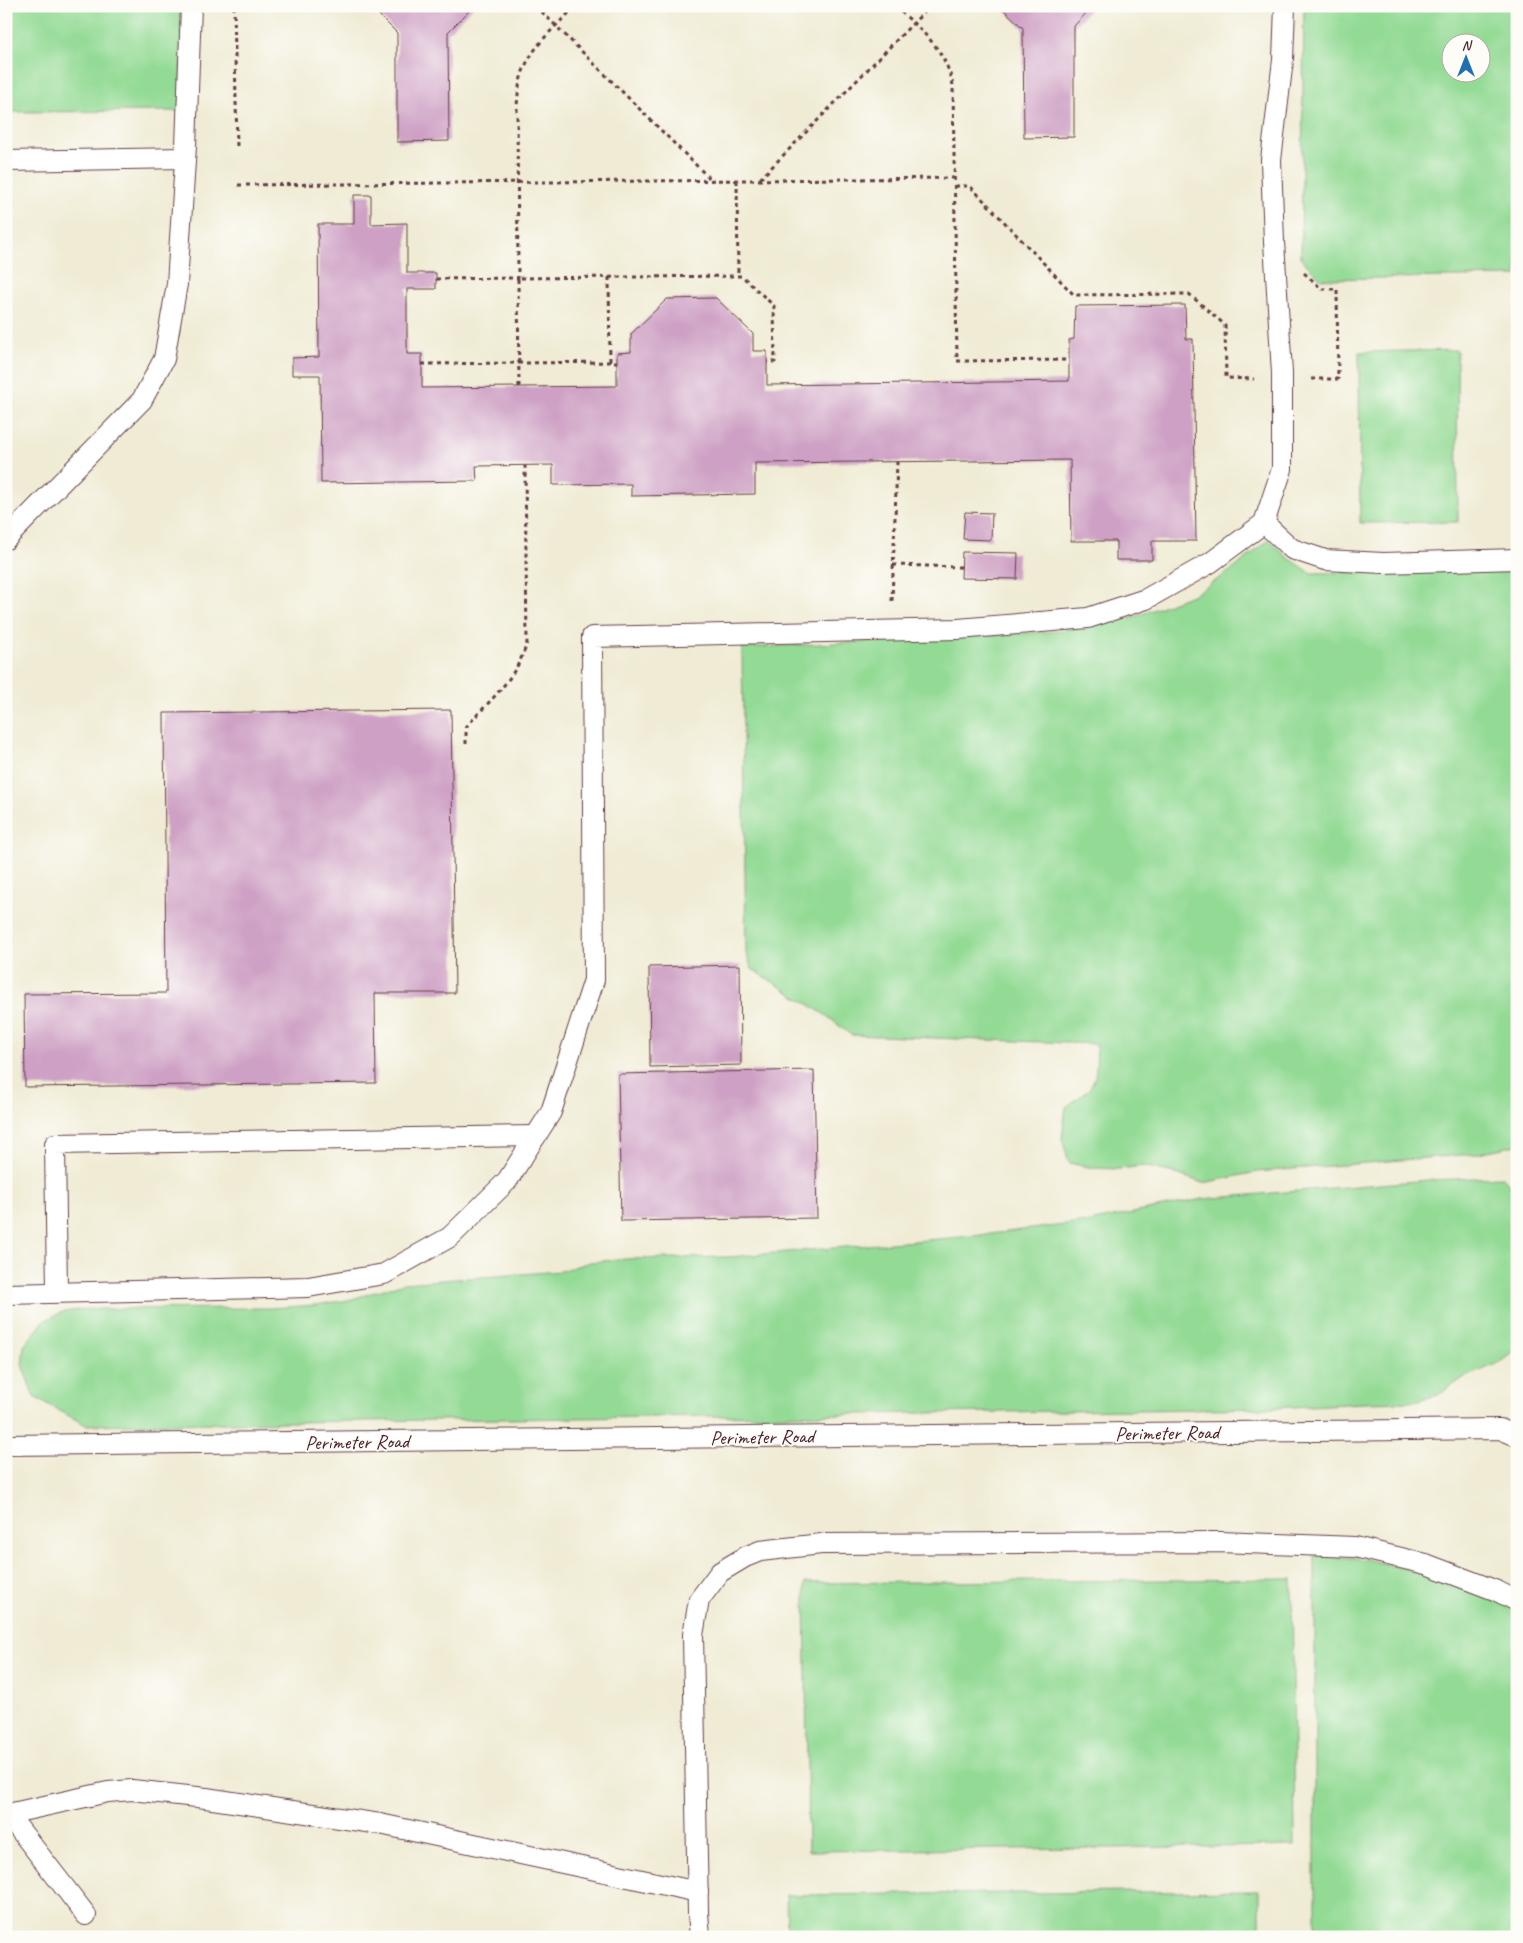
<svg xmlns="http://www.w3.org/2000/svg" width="1523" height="1943" font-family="Caveat,sans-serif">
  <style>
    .green { fill: #93da94; stroke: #6e7c60; fill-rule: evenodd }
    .building { fill: #cea0c5 }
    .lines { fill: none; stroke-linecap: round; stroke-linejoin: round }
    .service-casing { stroke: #633e44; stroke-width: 22 }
    .path { stroke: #633e44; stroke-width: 3; stroke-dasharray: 4 4; stroke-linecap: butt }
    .service { stroke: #fff; stroke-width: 20 }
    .labels { text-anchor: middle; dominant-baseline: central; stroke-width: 4; stroke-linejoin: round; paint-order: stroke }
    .street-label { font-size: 20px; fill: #4a1f2b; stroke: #fdfcf7 }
  </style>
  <rect width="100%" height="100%" fill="#fdfcf7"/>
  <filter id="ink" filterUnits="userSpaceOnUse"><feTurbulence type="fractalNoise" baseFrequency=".02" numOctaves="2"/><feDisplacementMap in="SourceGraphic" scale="10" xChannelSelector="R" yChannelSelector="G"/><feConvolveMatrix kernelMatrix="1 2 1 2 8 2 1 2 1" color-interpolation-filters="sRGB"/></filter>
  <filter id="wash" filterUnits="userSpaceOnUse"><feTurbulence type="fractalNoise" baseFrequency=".0096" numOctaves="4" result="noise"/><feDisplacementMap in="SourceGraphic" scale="20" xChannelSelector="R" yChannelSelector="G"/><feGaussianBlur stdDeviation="1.12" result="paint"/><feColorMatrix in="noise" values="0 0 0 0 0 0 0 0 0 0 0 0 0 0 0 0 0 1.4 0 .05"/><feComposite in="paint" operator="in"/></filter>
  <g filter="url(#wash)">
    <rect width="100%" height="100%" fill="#efebd4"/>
    <g class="green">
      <path d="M6,6H181V111L6,112Z"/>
      <path d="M1304,6H1517V276L1321,279L1301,259ZM1480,42V72H1450V42Z"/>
      <path d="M1457,350L1458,522L1360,523L1359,352Z"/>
      <path d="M1269,540L1287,557L1311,573L1517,570V1145L1474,1154L1257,1172L1203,1183L1170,1172L1143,1166L1119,1169L1094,1168L1069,1163L1062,1139L1066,1107C1100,1083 1095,1084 1097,1044L851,1035L827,1016L752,969L746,953L742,648L1049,632L1134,617L1195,594L1233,569Z"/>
      <path d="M1503,1177L1517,1194V1349L1499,1363L1465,1377L1438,1395L1410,1402L1362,1403L1276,1408L86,1425L34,1397L22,1365L24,1346L44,1321L62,1312L86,1309L272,1308L315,1305L349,1300L404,1283L561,1271L590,1262L627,1259L729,1257L973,1236L1089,1222L1202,1199L1428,1180Z"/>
      <path d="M1315,1555L1365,1559L1418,1572L1480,1592L1517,1610V1937H1315Z"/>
      <path d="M1292,1579L1295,1846L808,1851L805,1583Z"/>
      <path d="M1260,1891V1937H787L786,1895Z"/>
    </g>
    <g id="blocks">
      <g class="building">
        <rect x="263" y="6" width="49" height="2"/>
        <path d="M370,6H474L448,32L449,141L397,142V33Z"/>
        <path d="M1000,6H1093L1074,26V137L1024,138L1023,28Z"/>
        <path d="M354,195H371V224L407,223V273H436V289H407V354H422V388L617,386V353L631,352V334L667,299L716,298L753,334V351H767V385L1069,381V340L1074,339L1075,306L1185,305L1186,339H1193L1196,541H1152V560H1116V541H1071L1070,460L755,463V494L631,496V484L553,485V465L476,466L477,481L321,483L320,375H292V358L319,357L318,224H354Z"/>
        <path d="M965,512L992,513L991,540L963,539Z"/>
        <path d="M962,552L1018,553L1017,579L961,578Z"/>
        <path d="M451,710L455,993H375L376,1083L25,1087L24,994L166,993L164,713Z"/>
        <path d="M740,965L741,1065L650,1067L649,967Z"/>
        <path d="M814,1070L817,1218L621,1221L618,1074Z"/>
      </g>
    </g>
  </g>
  <g filter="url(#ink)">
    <use href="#blocks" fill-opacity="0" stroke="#633e44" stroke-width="1"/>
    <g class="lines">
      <defs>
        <g id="service">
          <path d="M6,161L185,158"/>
          <path d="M1264,523L1292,549L1325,560L1383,563L1517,559"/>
          <path d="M6,539L142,400L164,359L177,284L186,146L191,6"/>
          <path d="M57,1292L55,1144L536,1136"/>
          <path d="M6,1294L308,1287L384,1274L450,1237L507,1181L551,1112L594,980L592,637L958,629L1088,618L1146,599L1210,563L1264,523L1282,469V373L1274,242L1271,160L1283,60L1285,6"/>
          <path d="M6,1445L1500,1429L1517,1436"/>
          <path d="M6,1812L86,1915"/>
          <path d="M8,1814L108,1792L132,1790L206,1798L380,1824L698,1892"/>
          <path d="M700,1937L698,1913L693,1635L699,1600L720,1572L745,1557L760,1551L821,1544L1220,1542L1355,1547L1426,1564L1497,1591L1517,1601"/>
        </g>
      </defs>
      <use href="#service" class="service-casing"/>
      <g class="path">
        <path d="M234,6L237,148"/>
        <path d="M536,6L711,180"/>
        <path d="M895,6C922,32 944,46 953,85L957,361L1069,360"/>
        <path d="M760,179L930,6"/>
        <path d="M737,180L738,276"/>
        <path d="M238,185L955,178"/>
        <path d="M955,186H970L1074,295L1189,294L1225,325L1226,378L1254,379"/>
        <path d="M1304,273L1322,289H1337L1338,379H1310"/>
        <path d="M609,277L610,362"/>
        <path d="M436,279L518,278L517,105C518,98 518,89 520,82C526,51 555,27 576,6"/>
        <path d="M422,364L617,362"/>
        <path d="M519,387L518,278L742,276L774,306L775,362H767"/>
        <path d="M893,565L961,567"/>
        <path d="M892,601L897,462"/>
        <path d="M466,744V727C490,700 516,679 527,643L525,466"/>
      </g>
      <use href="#service" class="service"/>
    </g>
  </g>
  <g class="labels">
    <g class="street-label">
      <text transform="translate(1167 1433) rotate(-1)">Perimeter Road</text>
      <text transform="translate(762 1437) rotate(-1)">Perimeter Road</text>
      <text transform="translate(357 1442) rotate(-1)">Perimeter Road</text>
    </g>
  </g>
  <rect width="1523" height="1943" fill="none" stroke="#fdfcf7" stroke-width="25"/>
  <g transform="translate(1466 58)"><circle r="24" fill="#fdfcf7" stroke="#b5a4a5"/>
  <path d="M0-4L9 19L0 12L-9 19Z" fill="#1f6fb2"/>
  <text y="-8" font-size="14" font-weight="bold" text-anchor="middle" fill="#4a1f2b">N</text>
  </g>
</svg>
